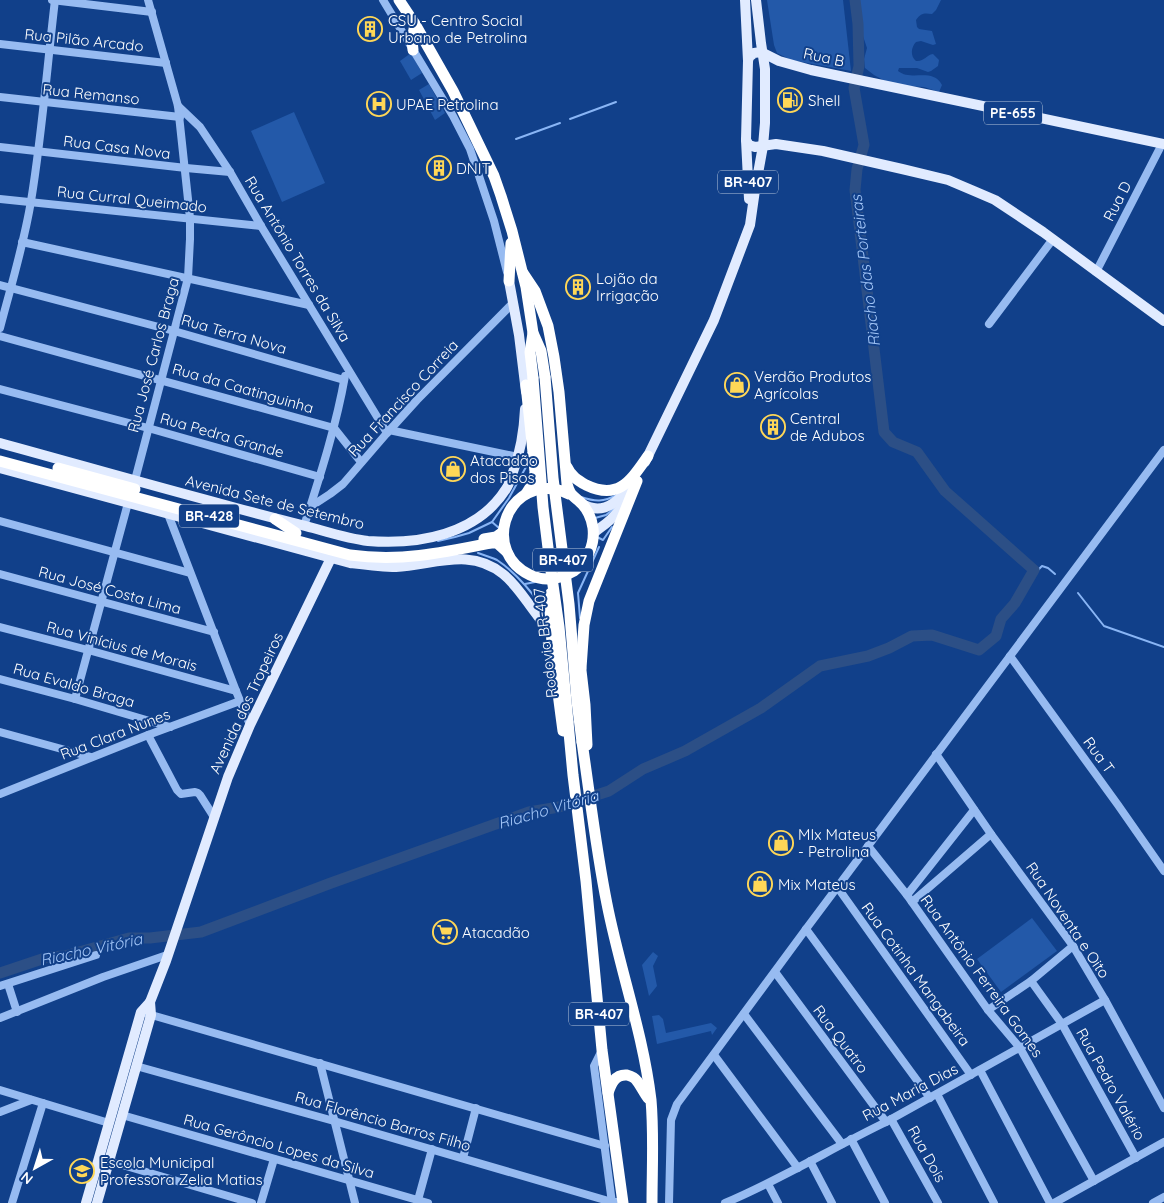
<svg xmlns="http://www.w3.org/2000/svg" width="1164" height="1203" font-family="Quicksand,sans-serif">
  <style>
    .green { fill: #2359a9 }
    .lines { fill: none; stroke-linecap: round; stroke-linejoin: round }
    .stream { stroke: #89b5f5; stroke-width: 2 }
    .river { stroke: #2c4f86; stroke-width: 11 }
    .minor { stroke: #97bbf1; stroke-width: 8 }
    .major { stroke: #e1ebff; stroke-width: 10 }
    .highway { stroke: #fff; stroke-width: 11 }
    .highway-bridge { stroke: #fff; stroke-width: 11 }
    .labels { text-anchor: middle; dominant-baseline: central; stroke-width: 4; stroke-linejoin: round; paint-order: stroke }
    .shield { fill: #11408a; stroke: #b8c6dc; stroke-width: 1 }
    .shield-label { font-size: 14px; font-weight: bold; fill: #fff }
    .poi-label { font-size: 15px; fill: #fff; stroke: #11408a; text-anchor: start }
    .street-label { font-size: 15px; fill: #fff; stroke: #11408a }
    .water-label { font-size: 16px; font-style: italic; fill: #a3c6f8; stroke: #11408a }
  </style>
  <rect width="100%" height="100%" fill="#11408a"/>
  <g class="green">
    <path d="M767,0H843L851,71L791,60L777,53L774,45Z"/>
    <path d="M857,0H941L936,10L932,14C924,13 921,13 916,20L917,27L919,29L932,31L936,44L933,45L921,41L916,42C911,47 910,56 916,61C924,62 926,55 933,54L939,60L938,66L931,71L928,72L917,68H899L898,71C912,82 932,67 942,85L939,92L924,87L901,86L887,82L874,75L865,68L864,59L867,48L861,30Z"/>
    <path d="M411,53L422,73L411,80L400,61Z"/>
    <path d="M429,84L445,113L435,120L419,90Z"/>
    <path d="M294,112L325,183L282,202L251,131Z"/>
    <path d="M1032,918L1057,951L1001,992L977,959Z"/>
    <path d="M653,952L658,956L653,966L657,986L649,996L642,965Z"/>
    <path d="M659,1015L663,1019L666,1033L711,1023L717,1028L712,1035L711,1031L657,1044L652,1016Z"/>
  </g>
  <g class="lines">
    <g class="stream">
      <path d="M570,119L616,102"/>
      <path d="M516,139L560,123"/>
      <path d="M581,497C596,502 603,502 617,495"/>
      <path d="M595,518L606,515L615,508"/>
      <path d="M492,522L499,528"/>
      <path d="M597,537L603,540L612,527"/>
      <path d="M438,541L455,537L469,533L492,522L509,498L526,467L528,453"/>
      <path d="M478,553C484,555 491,557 497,560C515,572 537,596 546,616"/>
      <path d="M554,558L559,569"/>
      <path d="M536,569L544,556"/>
      <path d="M1034,570L1037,571L1042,566L1048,568L1055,574"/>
      <path d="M525,584L535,582"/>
      <path d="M1078,593L1104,626L1164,647"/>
      <path d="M580,618L578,593L599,547"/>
    </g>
    <path class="river" d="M0,973L48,957L65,956L129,938H150L201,932L331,883L529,812L559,807L609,791L643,769L685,751L761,708L820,666L868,656L889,648L912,636L932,635L979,650L996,636L1001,619L1015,603L1034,570L945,491L917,452L893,442L884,432L855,190L857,169L864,145L854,88L859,66L858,24L855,0"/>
    <g class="minor">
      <path d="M52,0L152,12"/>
      <path d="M383,0L453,116L470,149L494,221L507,272"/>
      <path d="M0,44L166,63"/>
      <path d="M0,97L180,117"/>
      <path d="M178,106L200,127L230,172L261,226L387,433"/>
      <path d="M0,147L186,168L230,172"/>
      <path d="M0,199L261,226"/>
      <path d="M22,242L309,305"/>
      <path d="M1096,272L1162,144"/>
      <path d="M0,285L174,331L344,380"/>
      <path d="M989,324L1053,239"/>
      <path d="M0,328C11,286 24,244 31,201C42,135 47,67 55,0"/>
      <path d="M0,336L334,428L361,462"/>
      <path d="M0,389L148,428L320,477"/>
      <path d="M389,430L518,457"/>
      <path d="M135,480L188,278L190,239V218L178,106L148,0"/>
      <path d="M310,507L330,494L343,484L387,433L417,400L513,303"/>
      <path d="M168,514L236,691L250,725"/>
      <path d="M0,521L190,573"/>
      <path d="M304,526C320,476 336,427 345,376"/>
      <path d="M0,574L214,632"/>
      <path d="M0,627L88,650L236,691"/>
      <path d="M1010,656L1118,805L1164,871"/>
      <path d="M0,679L75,699L170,727"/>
      <path d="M75,699L128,503"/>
      <path d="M0,732L91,757"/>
      <path d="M148,735L177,790L181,794L195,792L198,793L200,795L214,817"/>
      <path d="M936,754L991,834L1073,946L1105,1000L1164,1108"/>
      <path d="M0,794L148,735L240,701"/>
      <path d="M868,846L907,895L988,1010L1020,1048L1094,1181"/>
      <path d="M838,888L971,1075"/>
      <path d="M907,895L974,810"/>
      <path d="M912,902L991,834"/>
      <path d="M806,929L930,1098"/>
      <path d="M775,972L886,1122"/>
      <path d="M1031,981L1062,1024L1136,1158"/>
      <path d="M8,984L17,1012"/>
      <path d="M0,986L96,955"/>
      <path d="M988,1010L1031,981L1073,946"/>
      <path d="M148,1014L605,1146"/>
      <path d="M744,1014L842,1144"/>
      <path d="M0,1018L103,977L167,955"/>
      <path d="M602,1050L594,1066L612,1203"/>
      <path d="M714,1055L798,1168"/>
      <path d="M320,1063L355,1203"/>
      <path d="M136,1066L334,1121L612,1202H623"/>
      <path d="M980,1070L1050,1203"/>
      <path d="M0,1090L109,1123"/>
      <path d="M937,1094L994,1203"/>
      <path d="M0,1112L31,1100"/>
      <path d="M122,1115L428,1203"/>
      <path d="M891,1119L938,1203"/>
      <path d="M851,1139L885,1203"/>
      <path d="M463,1158L476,1108"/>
      <path d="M109,1161L252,1203"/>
      <path d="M810,1161L832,1203"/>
      <path d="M768,1184L778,1203"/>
      <path d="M418,1200L432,1149"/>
      <path d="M12,1203L43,1103"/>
      <path d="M261,1203L274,1159"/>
      <path d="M669,1203L671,1120L677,1104L806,929L1164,450"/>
      <path d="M725,1203C780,1180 832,1148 886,1122L1105,1000"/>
      <path d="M1054,1203L1164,1142"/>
      <path d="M1153,1203L1164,1197"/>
    </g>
    <g class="major">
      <path d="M745,0L748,61L746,140L749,199"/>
      <path d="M748,61L749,57L754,53L761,52L779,61L811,70L1164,144"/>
      <path d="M746,140L749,145L755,147L776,144L823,151L902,169L948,180L974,191L995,200L1043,232L1164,321"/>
      <path d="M509,281L519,335L526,392"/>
      <path d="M0,443C73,463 146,484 218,503C250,512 282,520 313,528C331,533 350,539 368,541C418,545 477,535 506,489C509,485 510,480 512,475C520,454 524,432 525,409"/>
      <path d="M645,462L714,320L750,225L755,190L763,146L765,123V69L761,43L756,0"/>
      <path d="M0,468L350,563C366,565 381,567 396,567C434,565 470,547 503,574C517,585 526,601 537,615C541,621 547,627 552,633"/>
      <path d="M581,503C605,519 623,497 635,479"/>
      <path d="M593,534C599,528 607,524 613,517C619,512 622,506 626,500"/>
      <path d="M86,1203L141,1012L150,1002"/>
      <path d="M97,1203L151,1015L150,1002L166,961L228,777L250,725L331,558"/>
    </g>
    <g class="highway">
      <path d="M399,0L415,24L453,91L494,176L501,196L512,231L526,287L533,333L541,351L545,377"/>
      <path d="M413,50L412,40L415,24"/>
      <path d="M523,273L535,291L548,326L554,357L559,392L567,484C570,495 572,495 580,502C587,508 592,519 593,528C595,545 587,562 574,571C560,579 545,582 530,575C483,553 503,482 555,489C559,490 565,492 569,494"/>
      <path d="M509,281L511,243"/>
      <path d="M533,333L530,352L533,378"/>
      <path d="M526,385L535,472L533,483L526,494"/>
      <path d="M0,461L350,555C400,562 442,553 491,543H497L507,552"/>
      <path d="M567,467C571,476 577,480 586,485C619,501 631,480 648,456"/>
      <path d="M58,468L135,489"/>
      <path d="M275,519L296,533"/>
      <path d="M484,539L496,537L503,532"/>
      <path d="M551,593C552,602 550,611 550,620C553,657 558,694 563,731"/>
      <path d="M580,662L585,705L587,745"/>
      <path d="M581,668L584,625L589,601L637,481"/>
      <path d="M568,722L573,775L586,881L602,1050L623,1203"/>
      <path d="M582,742C590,796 596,850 607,904C620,970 643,1033 651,1100C654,1134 652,1169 652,1203"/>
      <path d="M608,1093C611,1084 615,1074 627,1075C631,1076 635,1078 637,1081C641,1086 644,1093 648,1098"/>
    </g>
    <g class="highway-bridge">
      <path d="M545,377L553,478L569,604L577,701L582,742"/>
      <path d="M533,378L543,507L550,564L559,627L568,722"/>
    </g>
  </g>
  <defs>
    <symbol id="building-ring" viewBox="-11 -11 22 22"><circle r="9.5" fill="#11408a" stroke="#ffd757" stroke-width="1.5"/><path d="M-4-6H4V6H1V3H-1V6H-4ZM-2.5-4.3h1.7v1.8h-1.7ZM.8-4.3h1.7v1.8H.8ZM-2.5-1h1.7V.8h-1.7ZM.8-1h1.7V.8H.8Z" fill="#ffd757"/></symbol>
    <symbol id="fuel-ring" viewBox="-11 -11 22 22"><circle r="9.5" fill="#11408a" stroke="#ffd757" stroke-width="1.5"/><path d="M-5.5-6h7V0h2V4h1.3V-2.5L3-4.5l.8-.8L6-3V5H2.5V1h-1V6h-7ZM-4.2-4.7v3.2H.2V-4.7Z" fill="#ffd757"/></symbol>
    <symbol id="hospital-ring" viewBox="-11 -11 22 22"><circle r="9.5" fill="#11408a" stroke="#ffd757" stroke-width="1.5"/><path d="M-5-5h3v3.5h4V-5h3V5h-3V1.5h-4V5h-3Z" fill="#ffd757"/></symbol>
    <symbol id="shop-ring" viewBox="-11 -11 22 22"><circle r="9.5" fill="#11408a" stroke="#ffd757" stroke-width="1.5"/><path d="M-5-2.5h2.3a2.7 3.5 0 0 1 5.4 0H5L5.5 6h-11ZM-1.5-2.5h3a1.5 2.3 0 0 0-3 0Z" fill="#ffd757"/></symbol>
    <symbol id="supermarket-ring" viewBox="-11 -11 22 22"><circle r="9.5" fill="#11408a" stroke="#ffd757" stroke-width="1.5"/><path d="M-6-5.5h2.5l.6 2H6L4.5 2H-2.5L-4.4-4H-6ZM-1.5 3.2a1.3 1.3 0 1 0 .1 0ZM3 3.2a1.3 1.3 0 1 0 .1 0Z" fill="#ffd757"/></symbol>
    <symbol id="school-ring" viewBox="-11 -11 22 22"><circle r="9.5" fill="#11408a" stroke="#ffd757" stroke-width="1.5"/><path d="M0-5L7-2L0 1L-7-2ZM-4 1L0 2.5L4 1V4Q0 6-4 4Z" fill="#ffd757"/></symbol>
  </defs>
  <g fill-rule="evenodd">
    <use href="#building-ring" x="356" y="15" width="28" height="28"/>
    <use href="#fuel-ring" x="776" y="86" width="28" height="28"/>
    <use href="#hospital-ring" x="365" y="90" width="28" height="28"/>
    <use href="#building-ring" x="425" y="154" width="28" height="28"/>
    <use href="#building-ring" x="564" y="273" width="28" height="28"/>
    <use href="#shop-ring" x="723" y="371" width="28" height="28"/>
    <use href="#building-ring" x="759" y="413" width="28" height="28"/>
    <use href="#shop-ring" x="439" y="455" width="28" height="28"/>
    <use href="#shop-ring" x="767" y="829" width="28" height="28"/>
    <use href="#shop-ring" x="746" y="870" width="28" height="28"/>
    <use href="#supermarket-ring" x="431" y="918" width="28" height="28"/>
    <use href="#school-ring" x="68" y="1157" width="28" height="28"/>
  </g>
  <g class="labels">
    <g class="shield">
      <rect x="984" y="101.5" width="58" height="23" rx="4"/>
      <rect x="718" y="170.5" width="60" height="23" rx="4"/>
      <rect x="179" y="504.5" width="60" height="23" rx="4"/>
      <rect x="533" y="548.5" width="60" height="23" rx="4"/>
      <rect x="569" y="1002.5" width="60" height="23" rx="4"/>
    </g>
    <g class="shield-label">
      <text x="1013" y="113">PE-655</text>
      <text x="748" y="182">BR-407</text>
      <text x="209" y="516">BR-428</text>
      <text x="563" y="560">BR-407</text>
      <text x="599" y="1014">BR-407</text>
    </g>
    <g class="poi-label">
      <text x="388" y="20">CSU - Centro Social<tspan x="388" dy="17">Urbano de Petrolina</tspan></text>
      <text x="808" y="100">Shell</text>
      <text x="396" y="104">UPAE Petrolina</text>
      <text x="456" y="168">DNIT</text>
      <text x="596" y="278">Lojão da<tspan x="596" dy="17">Irrigação</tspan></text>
      <text x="754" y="376">Verdão Produtos<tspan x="754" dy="17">Agrícolas</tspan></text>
      <text x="790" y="418">Central<tspan x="790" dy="17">de Adubos</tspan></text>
      <text x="470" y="460">Atacadão<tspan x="470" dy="17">dos Pisos</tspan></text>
      <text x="798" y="834">MIx Mateus<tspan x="798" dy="17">- Petrolina</tspan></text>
      <text x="778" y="884">Mix Mateus</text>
      <text x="462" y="932">Atacadão</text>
      <text x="100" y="1162">Escola Municipal<tspan x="100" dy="17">Professora Zelia Matias</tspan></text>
    </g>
    <g class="street-label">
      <text transform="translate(84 40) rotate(6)">Rua Pilão Arcado</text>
      <text transform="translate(824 57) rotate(12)">Rua B</text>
      <text transform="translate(91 94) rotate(6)">Rua Remanso</text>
      <text transform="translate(117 147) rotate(7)">Rua Casa Nova</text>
      <text transform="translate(132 199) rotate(6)">Rua Curral Queimado</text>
      <text transform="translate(1117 201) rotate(-63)">Rua D</text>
      <text transform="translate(298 259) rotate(59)">Rua Antônio Torres da Silva</text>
      <text transform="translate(234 334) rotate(16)">Rua Terra Nova</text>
      <text transform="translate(153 355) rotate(-75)">Rua José Carlos Braga</text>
      <text transform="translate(243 388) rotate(16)">Rua da Caatinguinha</text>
      <text transform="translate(403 398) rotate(-47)">Rua Francisco Correia</text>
      <text transform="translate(222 435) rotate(16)">Rua Pedra Grande</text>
      <text transform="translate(275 502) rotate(14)">Avenida Sete de Setembro</text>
      <text transform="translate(110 590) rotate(15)">Rua José Costa Lima</text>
      <text transform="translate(545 643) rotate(-97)">Rodovia BR-407</text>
      <text transform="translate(122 646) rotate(15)">Rua Vinícius de Morais</text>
      <text transform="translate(74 685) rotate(16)">Rua Evaldo Braga</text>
      <text transform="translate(246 703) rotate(-65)">Avenida dos Tropeiros</text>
      <text transform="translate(115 734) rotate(-21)">Rua Clara Nunes</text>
      <text transform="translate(1099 755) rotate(54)">Rua T</text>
      <text transform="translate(1068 920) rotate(56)">Rua Noventa e Oito</text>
      <text transform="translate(916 974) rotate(54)">Rua Cotinha Mangabeira</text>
      <text transform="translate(982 976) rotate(54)">Rua Antônio Ferreira Gomes</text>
      <text transform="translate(841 1039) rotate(53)">Rua Quatro</text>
      <text transform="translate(1111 1084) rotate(61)">Rua Pedro Valério</text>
      <text transform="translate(910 1092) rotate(-28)">Rua Maria Dias</text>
      <text transform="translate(383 1121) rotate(16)">Rua Florêncio Barros Filho</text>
      <text transform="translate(279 1146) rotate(16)">Rua Gerôncio Lopes da Silva</text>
      <text transform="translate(927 1154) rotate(61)">Rua Dois</text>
    </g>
    <g class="water-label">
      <text transform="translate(865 271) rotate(-97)">Riacho das Porteiras</text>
      <text transform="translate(548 809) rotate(-16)">Riacho Vitória</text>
      <text transform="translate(91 949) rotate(-12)">Riacho Vitória</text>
    </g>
  </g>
  <g transform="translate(35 1168) rotate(219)" stroke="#11408a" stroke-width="4" paint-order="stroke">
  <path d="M0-4L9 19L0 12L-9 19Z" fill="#ffffff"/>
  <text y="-8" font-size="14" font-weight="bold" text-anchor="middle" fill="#ffffff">N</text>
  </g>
</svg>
